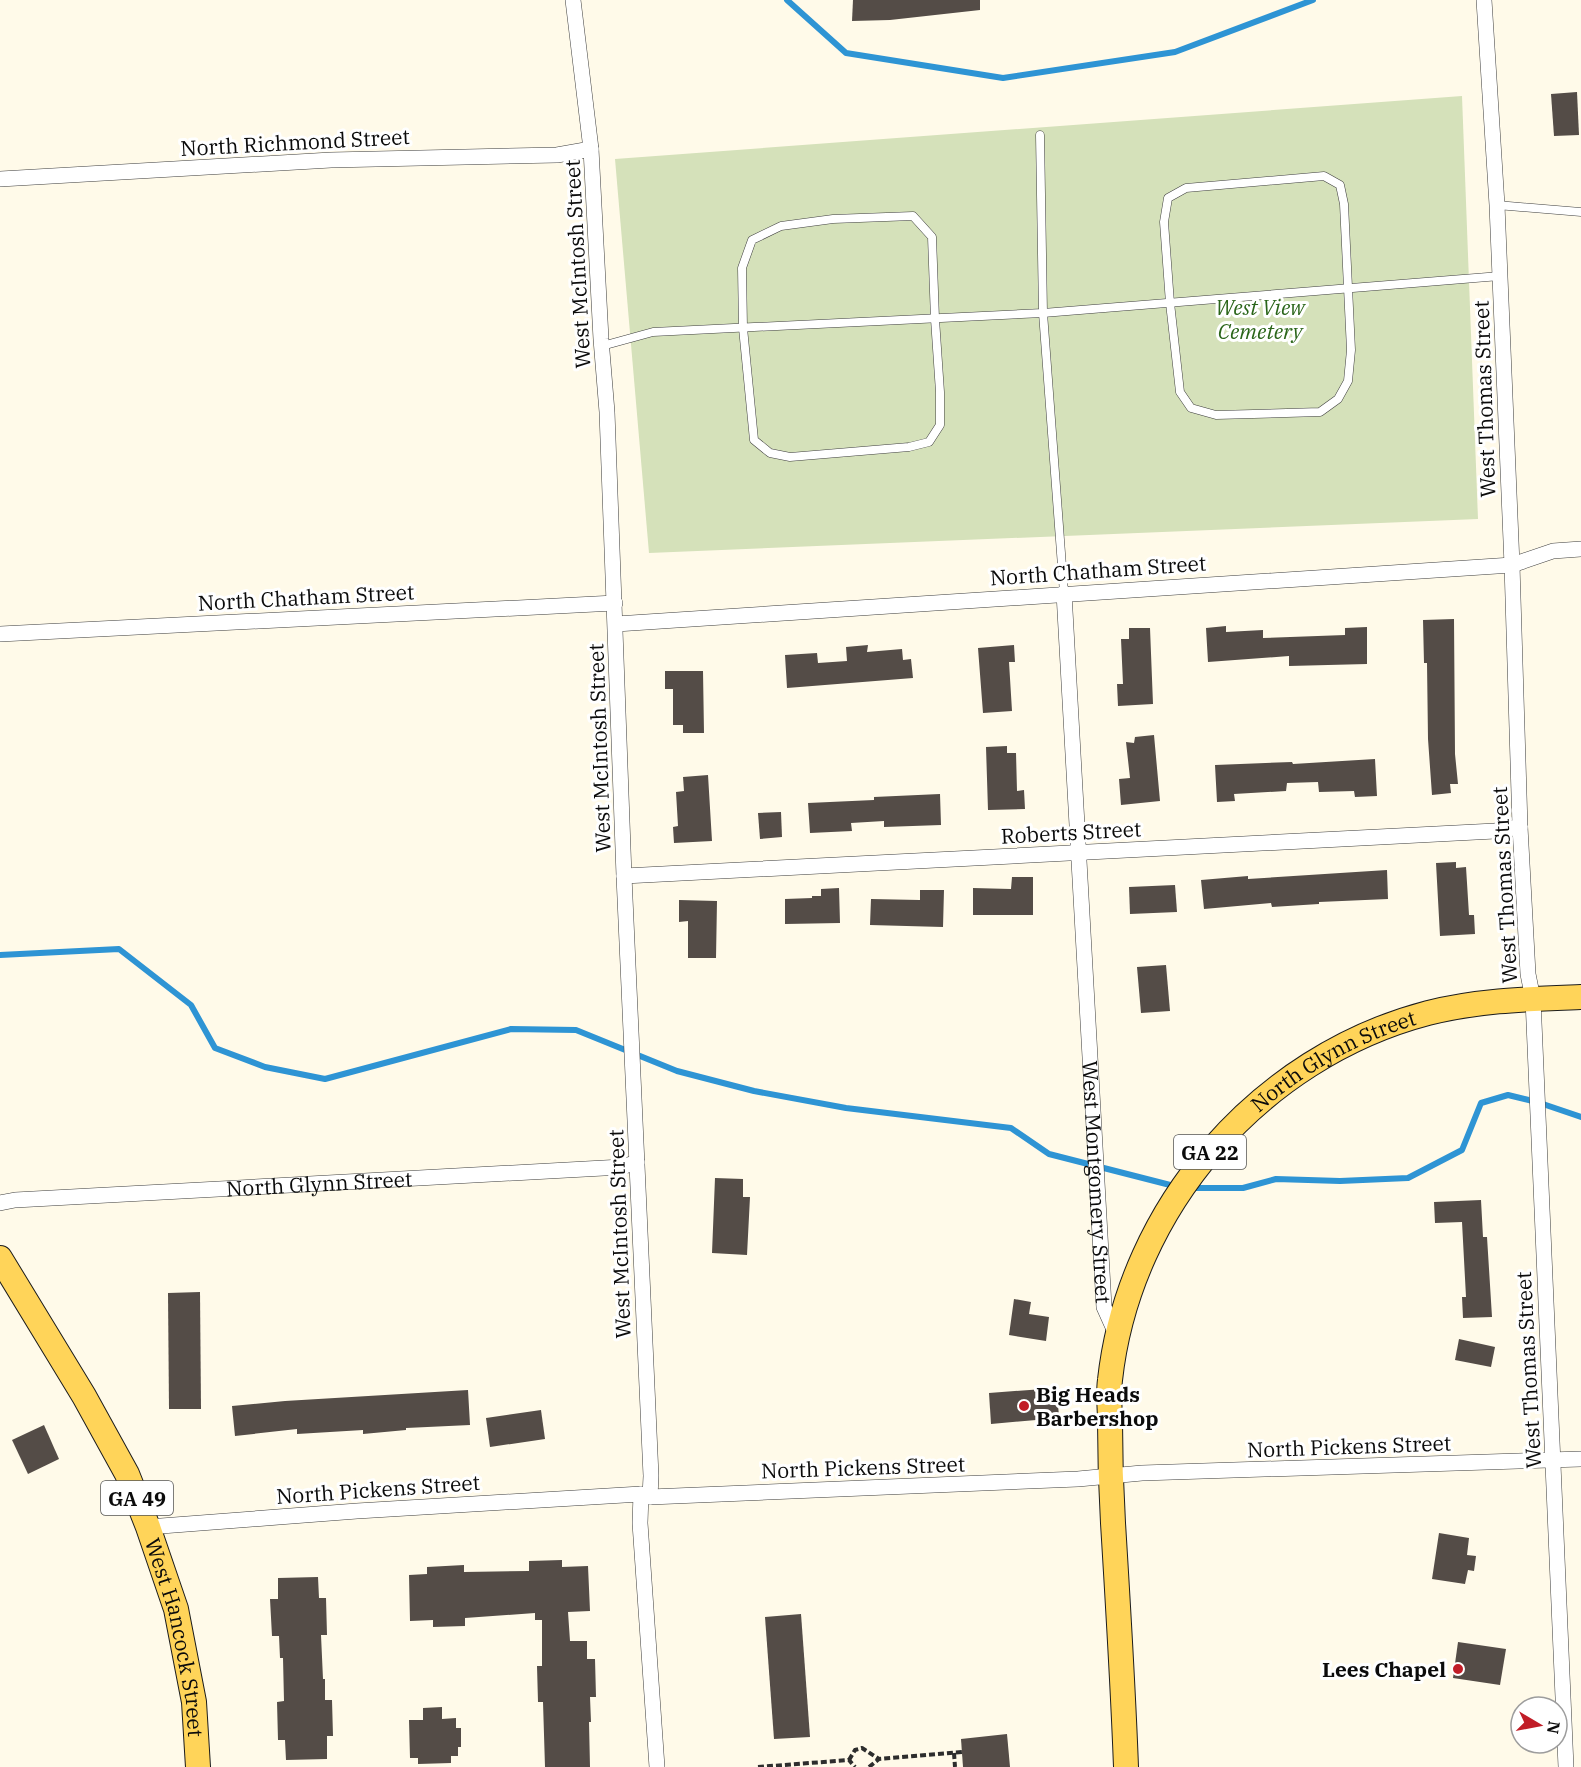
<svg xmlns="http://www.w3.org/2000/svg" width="1581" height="1767" font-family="'IBM Plex Serif',serif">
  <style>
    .cemetery { fill: #d5e1ba }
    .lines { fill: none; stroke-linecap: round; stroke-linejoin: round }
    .stream { stroke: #2e94d4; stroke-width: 6 }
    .building { fill: #544c47 }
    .lane-casing { stroke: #3e3e3e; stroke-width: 9 }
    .street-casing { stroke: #3e3e3e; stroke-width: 16 }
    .primary-casing { stroke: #1c1c1c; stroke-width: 26 }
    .path { stroke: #2d2d2d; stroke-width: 4; stroke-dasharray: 6 3; stroke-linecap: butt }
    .lane { stroke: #fff; stroke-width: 8 }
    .street { stroke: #fff; stroke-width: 15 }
    .primary { stroke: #ffd459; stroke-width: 24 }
    .poi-dot { fill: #c11d27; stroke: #fff; stroke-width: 2 }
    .labels { text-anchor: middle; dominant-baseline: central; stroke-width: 6; stroke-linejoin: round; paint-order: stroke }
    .shield { fill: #fff; stroke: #545454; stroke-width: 1.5 }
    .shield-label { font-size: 20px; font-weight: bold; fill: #0b0b0b }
    .street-label { font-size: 21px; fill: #0b0b0b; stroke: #fff }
    .park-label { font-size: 21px; font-style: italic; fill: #2a6519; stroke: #fff }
    .poi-label { font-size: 21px; font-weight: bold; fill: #0b0b0b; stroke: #fff; text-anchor: start }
  </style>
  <rect width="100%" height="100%" fill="#fffae9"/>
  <path class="cemetery" d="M1462,96L1478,519L649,553L615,159Z"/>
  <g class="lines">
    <g class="stream">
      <path d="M787,0L846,53L1003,78L1175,52L1313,0"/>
      <path d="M0,955L119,949L191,1005L215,1048L265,1067L325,1079L511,1029L576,1030L677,1071L754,1091L846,1108L1011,1128L1049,1154L1178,1187"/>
      <path d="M1191,1188H1243L1276,1179L1340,1181L1408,1178L1462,1150L1481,1103L1508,1095L1537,1102L1581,1117"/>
    </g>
  </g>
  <g class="building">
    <path d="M853,0H980V10L890,20L852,21Z"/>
    <path d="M1577,92L1579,135L1554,136L1551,94Z"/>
    <path d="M1454,619L1455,754L1458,784H1450L1451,793L1432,795L1428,739L1427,663H1424L1423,620Z"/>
    <path d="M1226,626V632L1263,630V638L1345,635V628L1367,627V664L1289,666V656L1208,662L1206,628Z"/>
    <path d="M1129,628H1150L1153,704L1118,706L1117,684H1123L1121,639H1129Z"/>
    <path d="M868,645L867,652L902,649L903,660L911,659L913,678L787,688L785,655L817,653L818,663L847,661L846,647Z"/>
    <path d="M1014,645L1015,662H1009L1012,711L983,713L978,648Z"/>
    <path d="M665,671H703L704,733H683V725H673V689H665Z"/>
    <path d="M1154,735L1160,801L1121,805L1119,779L1130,778L1126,742L1134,743L1135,737Z"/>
    <path d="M1007,746V753H1016L1017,791L1024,790L1025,809L988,810L986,747Z"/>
    <path d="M1375,759L1377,796L1355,797L1354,791L1319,792L1318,782L1287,783L1286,791L1234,794L1235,801L1217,802L1215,765L1292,762L1293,764Z"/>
    <path d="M708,775L712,841L674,843L673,827L678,826L676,792L684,791L683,777Z"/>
    <path d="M940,794L941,825L884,827V821L851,823L852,831L810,833L808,803L874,800V797Z"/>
    <path d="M781,812L782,837L760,839L758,813Z"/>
    <path d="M1456,862V868L1466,867L1469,915H1474L1475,934L1440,936L1436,863Z"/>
    <path d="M1387,870L1388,899L1319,902V904L1272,907L1271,903L1204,909L1201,880L1248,876V879Z"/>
    <path d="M1012,877H1033V915H973V888L1011,889Z"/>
    <path d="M1175,885L1177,912L1130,914L1129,887Z"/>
    <path d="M839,888L840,923L785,924V899L812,898V896H821V889Z"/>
    <path d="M920,890H944L943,927L870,925L871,899L920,900Z"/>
    <path d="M679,900L717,901L716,958H688V921L679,922Z"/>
    <path d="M1166,965L1170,1011L1141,1013L1137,967Z"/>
    <path d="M715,1178L743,1179V1197H750L747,1255L712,1253Z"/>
    <path d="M1481,1200L1483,1237H1487L1492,1317L1463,1318L1462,1297H1466L1462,1222L1435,1223L1434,1202Z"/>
    <path d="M200,1292L201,1409H169L168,1293Z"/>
    <path d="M1014,1299L1031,1302L1029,1314L1049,1317L1046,1341L1009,1335Z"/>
    <path d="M1459,1339L1495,1347L1491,1367L1455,1360Z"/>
    <path d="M1057,1388L1059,1418L991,1424L989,1393Z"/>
    <path d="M468,1390L470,1425L406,1428V1430L363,1434V1430L297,1434V1429L235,1436L232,1406L285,1401Z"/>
    <path d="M541,1410L545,1439L490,1447L486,1418Z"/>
    <path d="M44,1425L59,1459L28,1474L12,1440Z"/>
    <path d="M1439,1533L1469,1538L1467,1555L1476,1556L1474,1571L1468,1570L1465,1584L1432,1579Z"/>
    <path d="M562,1560V1567L588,1566L590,1611L568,1612L570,1641H587V1659H595L596,1697H590L591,1722H589L590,1767H545L543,1702H538L537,1666H542V1620H535V1613L465,1618V1626L433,1627V1620L410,1621L409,1575L427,1574V1567L464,1565V1572L529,1571V1561Z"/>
    <path d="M318,1577L319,1598H326L327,1635H321L323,1679H325V1700H332L333,1736H327V1759L286,1760L285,1740H278L277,1702L284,1701L283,1658H280L279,1636H272L270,1599H278V1578Z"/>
    <path d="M801,1614L810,1737L774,1739L765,1617Z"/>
    <path d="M1458,1642L1506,1649L1500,1685L1453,1678Z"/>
    <path d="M442,1707V1719L456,1718V1728H461V1747H458V1756H451V1763L418,1764V1758H410L409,1720H423V1708Z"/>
    <path d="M1007,1734L1010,1767H963L961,1739Z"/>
  </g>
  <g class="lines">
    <defs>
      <g id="lane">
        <path d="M1324,176L1340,185L1344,204L1351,350L1348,381L1338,399L1320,412L1216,415L1191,408L1180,392L1170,303L1164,222L1168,198L1186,188Z"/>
        <path d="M1497,205L1581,212"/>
        <path d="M913,216L932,237L935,319L940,392V425L929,442L909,447L790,457L770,453L754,440L743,328L742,268L752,240L781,226L833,219Z"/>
        <path d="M602,346L653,332L1043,313L1040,135"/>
        <path d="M1064,593L1043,313L1500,276"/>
      </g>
      <g id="street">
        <path d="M573,0L591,149L601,339L607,412L624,876L651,1476L650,1497"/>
        <path d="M1484,0L1497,205L1512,565L1520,827L1528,974L1533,999L1566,1767"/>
        <path d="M0,179L331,160L557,155L591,149"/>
        <path id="s1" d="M1064,593L1104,1307L1117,1336"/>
        <path d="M616,624L1512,565L1553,551L1581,549"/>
        <path d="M0,634L615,603"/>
        <path d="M624,876L1495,831L1520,827"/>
        <path id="s2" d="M0,1203L15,1200L622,1167L637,1162"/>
        <path d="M641,1494L640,1523L657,1767"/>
        <path d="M148,1527L357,1511L641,1494L650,1497L1078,1479L1142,1473L1581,1459"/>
      </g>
      <g id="primary">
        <path id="s3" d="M0,1258L84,1396L127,1474L148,1527L176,1609L194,1702L198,1767"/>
        <path id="s4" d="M1126,1767C1123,1686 1118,1604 1113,1523C1111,1489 1110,1456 1110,1422C1110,1408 1108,1394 1110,1380C1129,1207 1260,1057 1428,1013C1479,1000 1529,999 1581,997"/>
      </g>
    </defs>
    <use href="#lane" class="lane-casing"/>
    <use href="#street" class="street-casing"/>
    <use href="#primary" class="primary-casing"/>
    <g class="path">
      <path d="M954,1753L955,1767"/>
      <path d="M849,1760L855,1750L862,1748L879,1759"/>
      <path d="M758,1767L849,1760L855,1767"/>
      <path d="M869,1767L879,1759L962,1752"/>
    </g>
    <use href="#lane" class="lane"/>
    <use href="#street" class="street"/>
    <use href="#primary" class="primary"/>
  </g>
  <g class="poi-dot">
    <circle cx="1024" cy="1406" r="6"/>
    <circle cx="1458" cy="1669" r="6"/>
  </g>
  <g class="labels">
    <g class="shield">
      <rect x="1174" y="1135" width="72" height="34" rx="4.5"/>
      <rect x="101" y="1481" width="72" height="34" rx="4.5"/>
    </g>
    <g class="shield-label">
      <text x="1210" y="1152">GA 22</text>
      <text x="137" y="1498">GA 49</text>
    </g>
    <g class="street-label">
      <text transform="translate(295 142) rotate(-3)">North Richmond Street</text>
      <text transform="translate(577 264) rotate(-93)">West McIntosh Street</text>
      <text transform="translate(1484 399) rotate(-92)">West Thomas Street</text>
      <text transform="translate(1098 570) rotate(-4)">North Chatham Street</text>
      <text transform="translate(306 597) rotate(-3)">North Chatham Street</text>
      <text transform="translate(599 748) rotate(-92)">West McIntosh Street</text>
      <text transform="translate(1071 832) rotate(-3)">Roberts Street</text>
      <text transform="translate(1504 885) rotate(-93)">West Thomas Street</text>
      <text stroke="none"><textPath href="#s4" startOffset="796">North Glynn Street</textPath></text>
      <text stroke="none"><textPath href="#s1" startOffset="590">West Montgomery Street</textPath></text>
      <text stroke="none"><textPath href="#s2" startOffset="320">North Glynn Street</textPath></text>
      <text transform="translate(619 1234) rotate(-92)">West McIntosh Street</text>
      <text transform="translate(1528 1370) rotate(-93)">West Thomas Street</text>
      <text transform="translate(1349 1446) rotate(-2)">North Pickens Street</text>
      <text transform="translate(863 1467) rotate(-2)">North Pickens Street</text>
      <text transform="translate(378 1489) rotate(-4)">North Pickens Street</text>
      <text stroke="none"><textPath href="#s3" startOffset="422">West Hancock Street</textPath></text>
    </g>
    <g class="park-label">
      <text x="1260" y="307">West View<tspan x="1260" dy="24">Cemetery</tspan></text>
    </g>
    <g class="poi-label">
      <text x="1036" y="1394">Big Heads<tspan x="1036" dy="24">Barbershop</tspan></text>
      <text x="1446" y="1669" text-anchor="end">Lees Chapel</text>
    </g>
  </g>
  <g transform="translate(1539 1725) rotate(100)"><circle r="28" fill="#ffffff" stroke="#9d9d9d" stroke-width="1.5"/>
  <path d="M0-4.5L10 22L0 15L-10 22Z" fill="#c11d27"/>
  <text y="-9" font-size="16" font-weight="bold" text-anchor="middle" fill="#0b0b0b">N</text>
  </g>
</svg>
